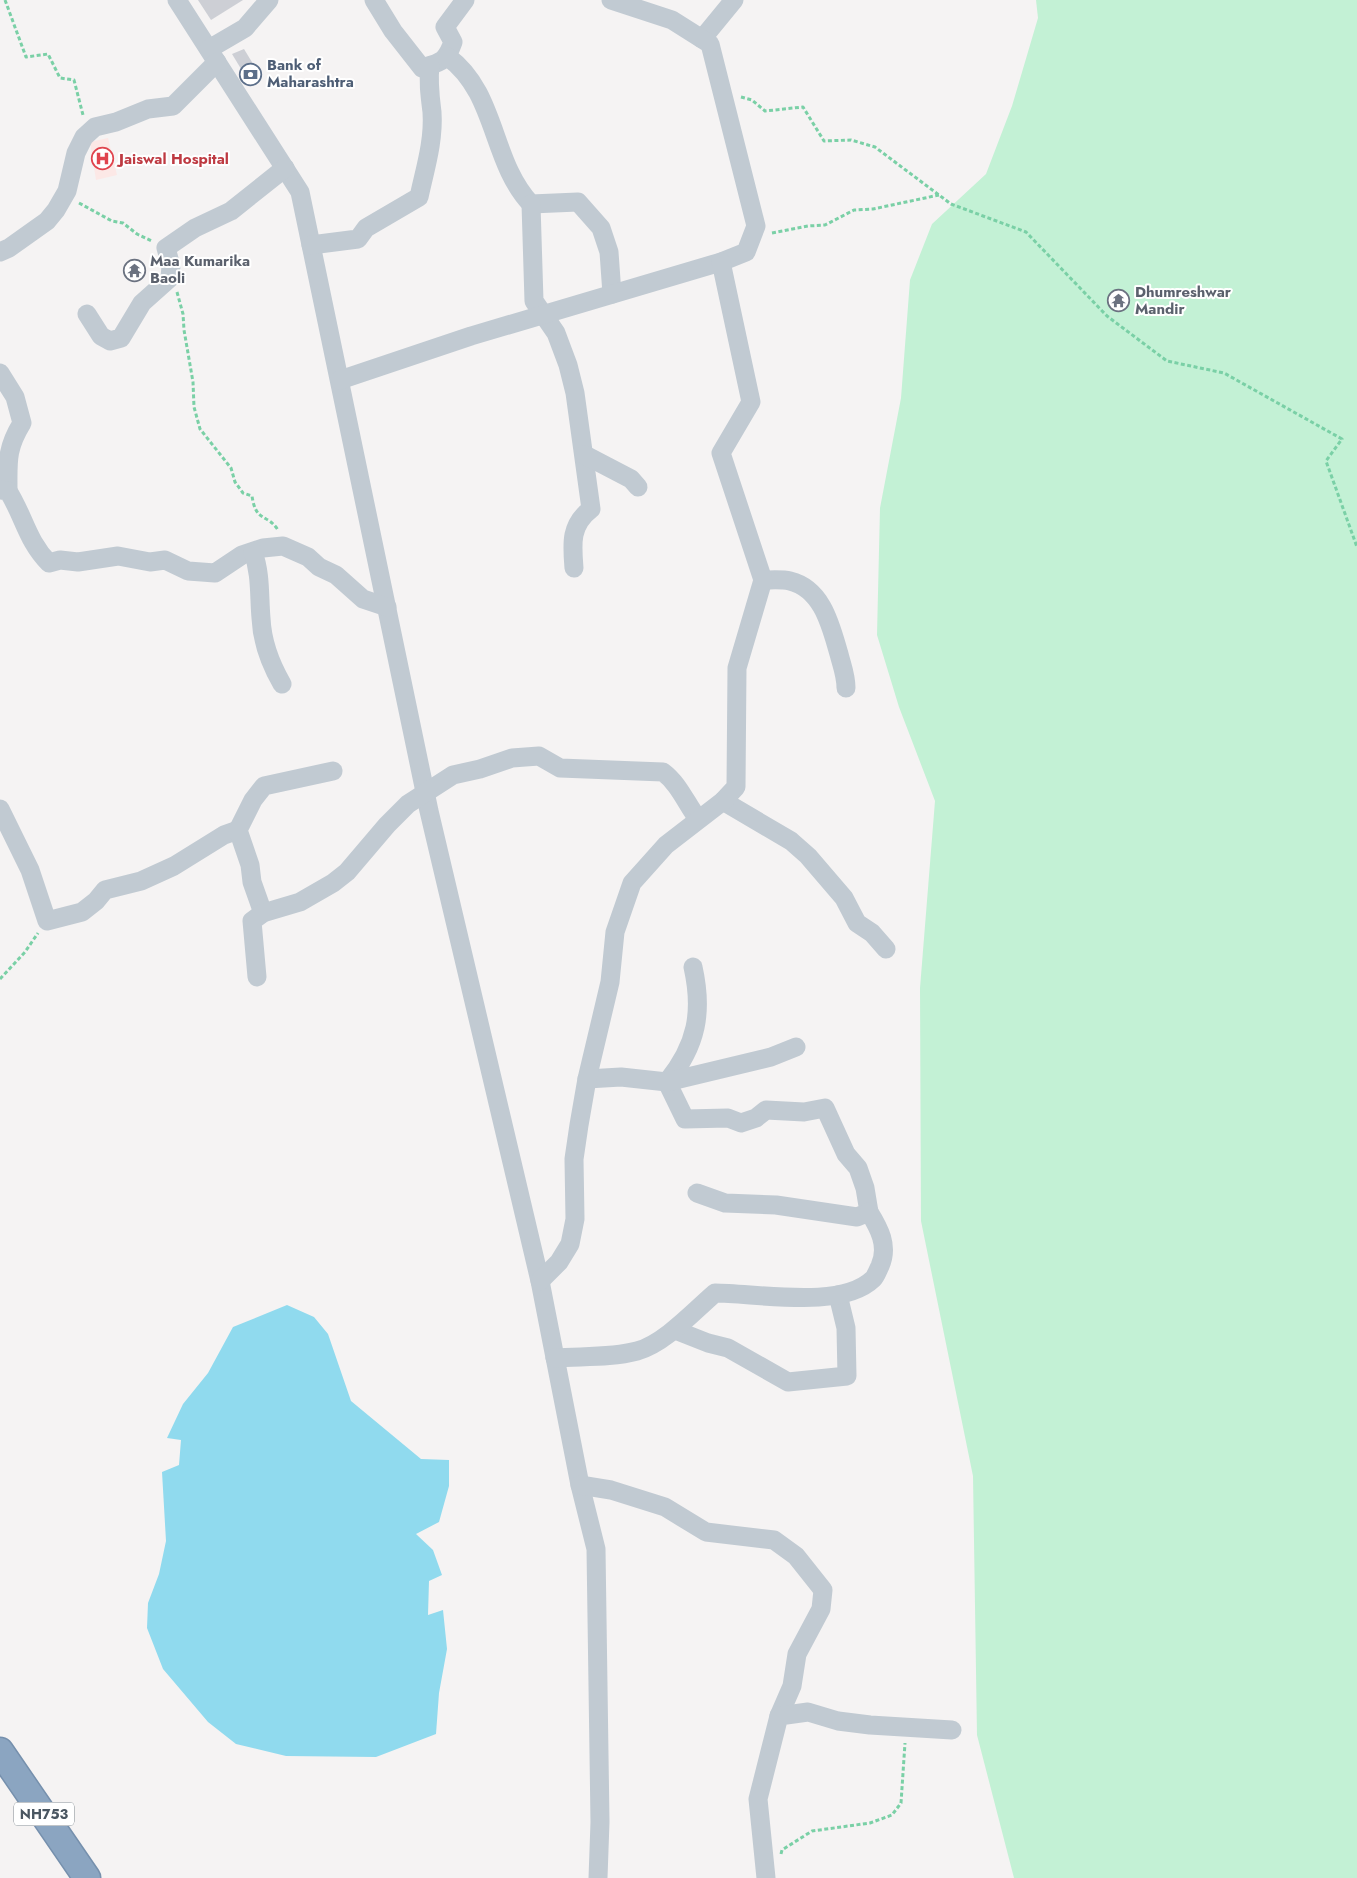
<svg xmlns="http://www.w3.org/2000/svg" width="1357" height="1878" font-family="Jost,sans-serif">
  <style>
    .medical { fill: #fce8e6 }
    .green { fill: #c3f1d5 }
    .water { fill: #90daee }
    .building { fill: #cdcfd5 }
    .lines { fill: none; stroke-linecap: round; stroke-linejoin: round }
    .highway-casing { stroke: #7690ad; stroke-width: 29 }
    .path { stroke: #7ad0a6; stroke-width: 3; stroke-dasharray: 4 2.5; stroke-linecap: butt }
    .minor { stroke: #c1cad2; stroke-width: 19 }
    .highway { stroke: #8ba5c1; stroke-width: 26 }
    .labels { text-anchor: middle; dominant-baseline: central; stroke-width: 4; stroke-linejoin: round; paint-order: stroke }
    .shield { fill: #fff; stroke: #808990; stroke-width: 1 }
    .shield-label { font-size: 14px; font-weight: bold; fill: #4a5661 }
    .service-label { font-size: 15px; font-weight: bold; fill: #4e5e75; stroke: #fff; text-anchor: start }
    .health-label { font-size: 15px; font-weight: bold; fill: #be3a42; stroke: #fff; text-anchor: start }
    .worship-label { font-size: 15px; font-weight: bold; fill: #5b616d; stroke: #fff; text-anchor: start }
  </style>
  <rect width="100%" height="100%" fill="#f5f3f3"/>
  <path class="medical" d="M108,138L117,175L96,180L90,142Z"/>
  <path class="green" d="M1036,0H1357V1878H1014L977,1735L973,1476L921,1221L920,988L935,801L899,707L877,635L880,508L901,398L910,280L932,224L986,174L1012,106L1038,18Z"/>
  <path class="water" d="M287,1305L314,1317L328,1334L351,1401L421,1459L449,1460V1486L439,1522L416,1534L433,1550L442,1575L429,1581L428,1615L443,1610L447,1649L439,1693L436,1734L376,1757L286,1756L236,1744L208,1722L163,1669L147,1628L148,1603L159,1574L166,1541L162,1472L179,1465L181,1440L167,1438L183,1404L208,1373L233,1327Z"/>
  <g class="building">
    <path d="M198,0H243L211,20Z"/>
    <path d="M244,49L261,77L249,82L232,54Z"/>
  </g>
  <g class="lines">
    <defs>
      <path id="highway" d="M0,1751L87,1878"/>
    </defs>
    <use href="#highway" class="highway-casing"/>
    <g class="path">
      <path d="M5,0L26,57L48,54L60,78L74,80L83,115"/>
      <path d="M741,97L752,100L765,111L803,107L824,141L851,140L875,147L951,204L1026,232L1107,316L1167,361L1224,373L1342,439L1326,461L1357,547"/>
      <path d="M79,203L112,221L123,223L137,234L152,241"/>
      <path d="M772,233L808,226L825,225L854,210L873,209L939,195"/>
      <path d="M177,292L183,314L184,330L193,382L194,407L200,429L231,468L235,482L243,493L252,496C256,523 267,513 278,530"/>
      <path d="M0,979L25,952L38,933"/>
      <path d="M781,1854L782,1850L812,1831L870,1823L892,1815L901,1803L905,1743"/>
    </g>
    <g class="minor">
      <path d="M177,0L300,192L429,811L540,1281L580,1485L596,1549L600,1822L598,1878"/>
      <path d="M374,0L393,31L422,68C441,62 446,62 453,42L445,27L465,0"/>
      <path d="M702,39L734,0"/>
      <path d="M209,49L245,28L269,0"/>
      <path d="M448,57C497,93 491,162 531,204L578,202L601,228L609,252L612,294"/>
      <path d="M531,204L534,301L556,333L568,365L575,393L591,509C570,525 572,544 574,568"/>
      <path d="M311,245L358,239L366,228L419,197C425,169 434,141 432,112C430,96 428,82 430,66"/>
      <path d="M0,252L9,248L47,221L56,210L67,191L76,153L84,137L95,127L116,122L148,109L173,106L217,62"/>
      <path d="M87,314L101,336L110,341L121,338L142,303L170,278L171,266L166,248L195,228L231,211L285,168"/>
      <path d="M0,373L15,397L22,423C6,449 8,462 8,491"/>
      <path d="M340,380L471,336L721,262L746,252L756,226L710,44L672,20L611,0"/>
      <path d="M585,455L631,479L638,487"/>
      <path d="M0,490L8,491C24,516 27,541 49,563L60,560L78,562L118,556L150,562L165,560L188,571L215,573L242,555L263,548L283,546L308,557L319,567L336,575L363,599L387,607"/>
      <path d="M253,552C261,574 259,596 261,618C262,641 271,665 282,684"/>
      <path d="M763,580C771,580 782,579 790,581C823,589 831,627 839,654C842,666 846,675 846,688"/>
      <path d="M723,801L791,841L808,856L844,898L857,923L872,933L886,949"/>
      <path d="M0,809L30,870L47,921L82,912L96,901L105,890L141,881L174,866L224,835L238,830"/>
      <path d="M263,913L252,882L250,865L238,830L253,800L264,786L333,771"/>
      <path d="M693,967C703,1012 697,1045 667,1082L685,1119L728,1118L741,1123L756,1118L766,1110L804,1112L825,1108L846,1154L858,1168L865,1188L869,1212L857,1217L776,1205L725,1203L697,1193"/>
      <path d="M257,977L252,921L263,913L300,902L333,883L347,872L387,825L408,804L453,775L480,769L512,758L539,756L560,768L663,772C679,784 686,803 698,819"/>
      <path d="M587,1079L621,1077L667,1082L771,1057L796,1047"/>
      <path d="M540,1281L559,1262L570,1244L575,1219L574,1159L579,1125L587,1079L610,982L615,932L632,883L666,845L723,801L736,787L737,668L763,580L721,453L751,402L721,262"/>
      <path d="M675,1330L708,1343L728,1348L788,1382L847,1376L846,1328L838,1295"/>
      <path d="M555,1358C582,1356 611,1358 637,1351C664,1344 694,1311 715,1293C756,1293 841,1310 873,1279C876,1276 878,1270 880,1266C889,1246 879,1228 869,1212"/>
      <path d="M580,1485L611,1490L665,1507L706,1532L774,1540L796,1556L823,1590L821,1609L797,1654L792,1686L779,1716"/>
      <path d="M766,1878L758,1799L779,1716L808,1712L838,1721L870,1725L952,1730"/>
    </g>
    <use href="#highway" class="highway"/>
  </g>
  <defs>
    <symbol id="bank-ring" viewBox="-11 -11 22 22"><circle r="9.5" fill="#fff" stroke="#5c6f8a" stroke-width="1.5"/><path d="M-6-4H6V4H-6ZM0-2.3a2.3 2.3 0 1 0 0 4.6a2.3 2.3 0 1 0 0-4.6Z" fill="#5c6f8a"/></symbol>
    <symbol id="hospital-ring" viewBox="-11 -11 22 22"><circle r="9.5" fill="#fff" stroke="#e0444e" stroke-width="1.5"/><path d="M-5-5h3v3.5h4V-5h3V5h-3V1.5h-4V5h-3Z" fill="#e0444e"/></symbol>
    <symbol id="temple-ring" viewBox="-11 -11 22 22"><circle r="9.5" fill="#fff" stroke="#6b7280" stroke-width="1.5"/><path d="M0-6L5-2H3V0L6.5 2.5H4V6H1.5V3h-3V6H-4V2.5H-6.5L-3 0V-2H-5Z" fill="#6b7280"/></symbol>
  </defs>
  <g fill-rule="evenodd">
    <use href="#bank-ring" x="238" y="62" width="25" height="25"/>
    <use href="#hospital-ring" x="90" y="146" width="25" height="25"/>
    <use href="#temple-ring" x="122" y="258" width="25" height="25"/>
    <use href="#temple-ring" x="1106" y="288" width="25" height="25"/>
  </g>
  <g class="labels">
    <rect class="shield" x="14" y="1802.5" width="60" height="23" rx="4"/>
    <g class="shield-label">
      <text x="44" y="1814">NH753</text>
    </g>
    <g class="service-label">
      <text x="267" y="65">Bank of<tspan x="267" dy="17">Maharashtra</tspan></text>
    </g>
    <g class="health-label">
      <text x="119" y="159">Jaiswal Hospital</text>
    </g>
    <g class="worship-label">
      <text x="150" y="261">Maa Kumarika<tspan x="150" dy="17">Baoli</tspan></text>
      <text x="1135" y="292">Dhumreshwar<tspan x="1135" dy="17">Mandir</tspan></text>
    </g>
  </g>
</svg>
